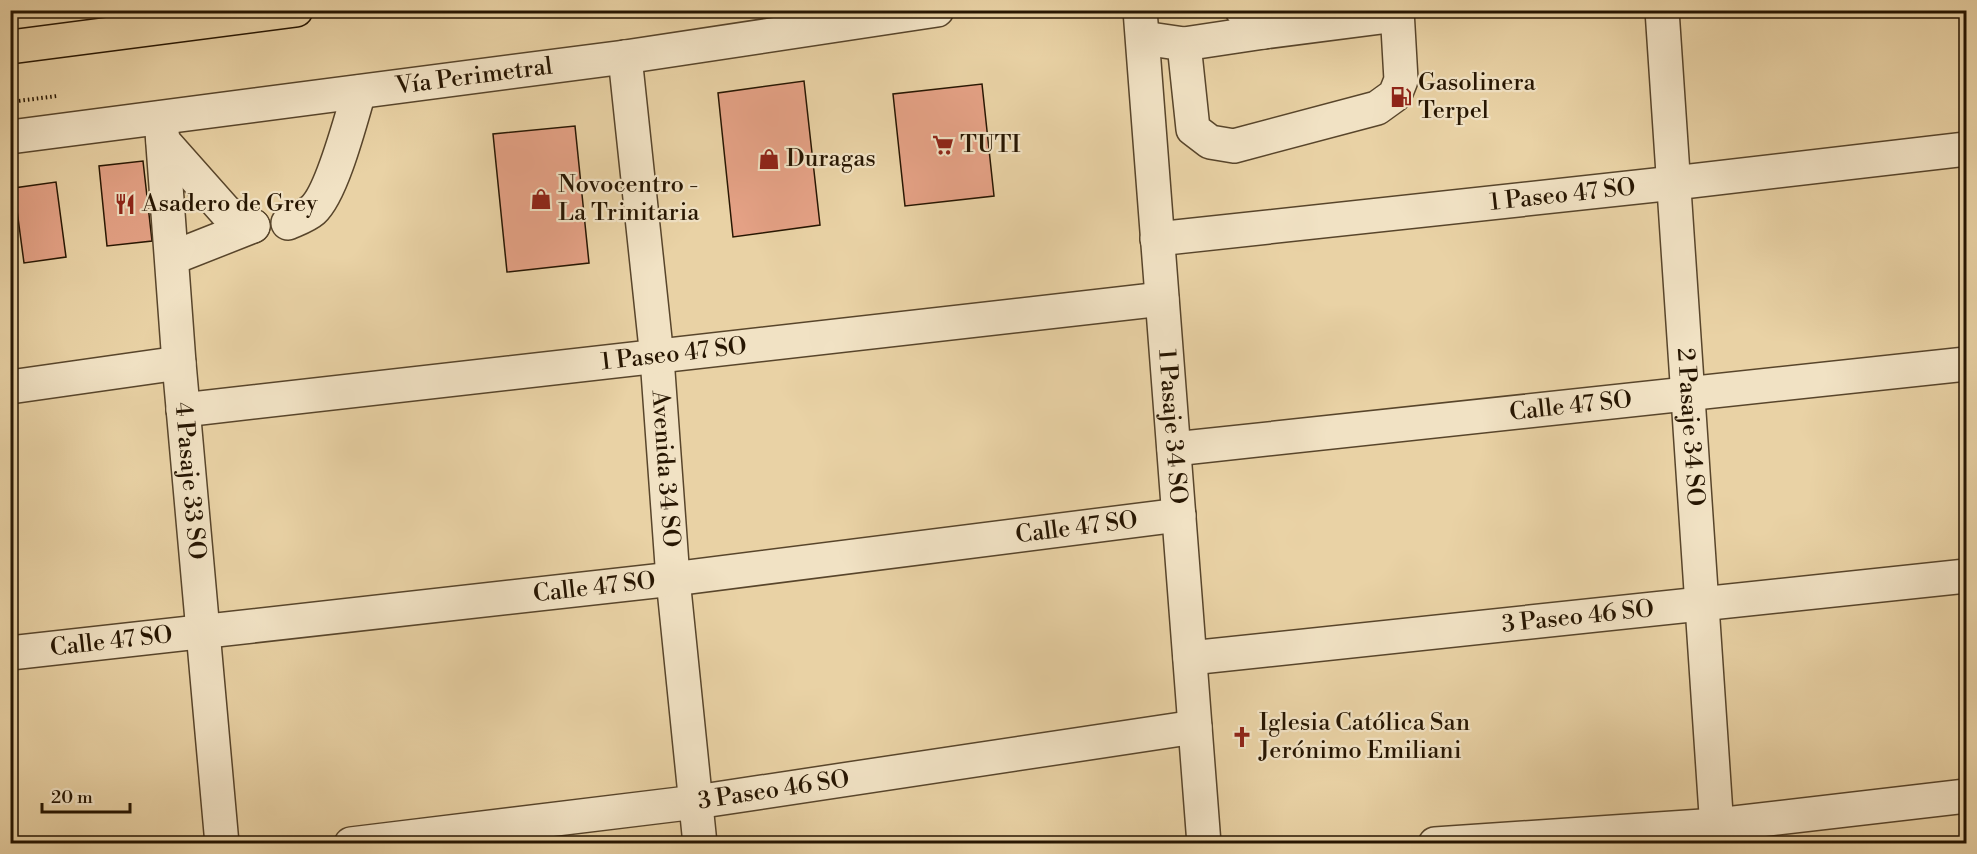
<svg xmlns="http://www.w3.org/2000/svg" width="1977" height="854" font-family="'Libre Bodoni',serif">
  <style>
    .building { fill: #e4a185; stroke: #271602; stroke-width: 1.5 }
    .lines { fill: none; stroke-linecap: round; stroke-linejoin: round }
    .minor-casing { stroke: #58452b; stroke-width: 36 }
    .highway-casing { stroke: #271602; stroke-width: 36 }
    .path { stroke: #271602; stroke-width: 4; stroke-dasharray: 1.5 3; stroke-linecap: butt }
    .minor { stroke: #f1e2c4; stroke-width: 33 }
    .highway { stroke: #e9d2a5; stroke-width: 33 }
    .labels { text-anchor: middle; dominant-baseline: central; stroke-width: 4.5; stroke-linejoin: round; paint-order: stroke }
    .street-label { font-size: 24px; fill: #271602; stroke: #f1e2c4 }
    .poi-label { font-size: 24px; fill: #271602; stroke: #f1e2c4; text-anchor: start }
  </style>
  <rect width="100%" height="100%" fill="#e9d2a5"/>
  <filter id="stains"><feTurbulence type="fractalNoise" baseFrequency=".00333" numOctaves="4"/><feColorMatrix values="0 0 0 0 .2 0 0 0 0 .09 0 0 0 0 .02 0 0 0 .5 -.17"/></filter>
  <radialGradient id="worn" r=".72"><stop offset=".6" stop-color="#630" stop-opacity="0"/><stop offset="1" stop-color="#630" stop-opacity=".3"/></radialGradient>
  <g class="building">
    <path d="M804,81L820,225L733,237L718,93Z"/>
    <path d="M982,84L994,196L905,206L893,94Z"/>
    <path d="M575,126L589,263L507,272L493,134Z"/>
    <path d="M143,161L152,241L107,246L99,166Z"/>
    <path d="M56,182L66,257L24,263L14,188Z"/>
  </g>
  <g class="lines">
    <defs>
      <g id="minor">
        <path id="s1" d="M1140,10L1204,844"/>
        <path d="M1242,10L1264,32L1397,15"/>
        <path id="s2" d="M1662,10L1718,844"/>
        <path d="M1143,38L1184,44L1193,129L1210,142L1234,146L1377,108L1395,95L1401,80L1397,10"/>
        <path d="M1184,44L1264,32"/>
        <path id="s3" d="M625,57L657,358L673,579L700,844"/>
        <path id="s4" d="M161,118L179,363L222,844"/>
        <path id="s5" d="M10,137L625,57L937,10"/>
        <path d="M163,141L226,212L253,226"/>
        <path d="M288,223C297,219 306,216 313,210C332,193 351,119 359,92"/>
        <path id="s6" d="M1157,239L1674,183L1966,149"/>
        <path d="M172,258L253,226"/>
        <path d="M10,387L179,363"/>
        <path id="s7" d="M183,410L1162,299"/>
        <path id="s8" d="M1174,449L1966,364"/>
        <path id="s9" d="M10,653L673,579L1179,515"/>
        <path id="s10" d="M1190,658L1966,576"/>
        <path id="s11" d="M351,844L696,802L1195,727"/>
        <path d="M1435,844L1717,825L1966,796"/>
      </g>
      <path id="highway" d="M10,47L296,10"/>
    </defs>
    <use href="#minor" class="minor-casing"/>
    <use href="#highway" class="highway-casing"/>
    <path class="path" d="M10,102L57,96"/>
    <use href="#minor" class="minor"/>
    <use href="#highway" class="highway"/>
  </g>
  <defs>
    <symbol id="fuel-bare" viewBox="-9 -9 18 18"><path d="M-5.5-6h7V0h2V4h1.3V-2.5L3-4.5l.8-.8L6-3V5H2.5V1h-1V6h-7ZM-4.2-4.7v3.2H.2V-4.7Z" fill="#8f2418" stroke="#f1e2c4" stroke-width="2.5" paint-order="stroke"/></symbol>
    <symbol id="supermarket-bare" viewBox="-9 -9 18 18"><path d="M-6-5.5h2.5l.6 2H6L4.5 2H-2.5L-4.4-4H-6ZM-1.5 3.2a1.3 1.3 0 1 0 .1 0ZM3 3.2a1.3 1.3 0 1 0 .1 0Z" fill="#8f2418" stroke="#f1e2c4" stroke-width="2.5" paint-order="stroke"/></symbol>
    <symbol id="shop-bare" viewBox="-9 -9 18 18"><path d="M-5-2.5h2.3a2.7 3.5 0 0 1 5.4 0H5L5.5 6h-11ZM-1.5-2.5h3a1.5 2.3 0 0 0-3 0Z" fill="#8f2418" stroke="#f1e2c4" stroke-width="2.5" paint-order="stroke"/></symbol>
    <symbol id="restaurant-bare" viewBox="-9 -9 18 18"><path d="M-5-6h1v4h1v-4h1v4h1v-4h1v5L-1.5 .5V6h-2V.5L-5-1ZM5-6V6H3V1.5H1.5Q1.5-4 5-6Z" fill="#8f2418" stroke="#f1e2c4" stroke-width="2.5" paint-order="stroke"/></symbol>
    <symbol id="church-bare" viewBox="-9 -9 18 18"><path d="M-1.2-6h2.4v3.5h3.3v2.4h-3.3V6h-2.4V-.1h-3.3v-2.4h3.3Z" fill="#8f2418" stroke="#f1e2c4" stroke-width="2.5" paint-order="stroke"/></symbol>
  </defs>
  <g fill-rule="evenodd">
    <use href="#fuel-bare" x="1386" y="82" width="30" height="30"/>
    <use href="#supermarket-bare" x="928" y="130" width="30" height="30"/>
    <use href="#shop-bare" x="754" y="144" width="30" height="30"/>
    <use href="#shop-bare" x="526" y="184" width="30" height="30"/>
    <use href="#restaurant-bare" x="110" y="189" width="30" height="30"/>
    <use href="#church-bare" x="1227" y="722" width="30" height="30"/>
  </g>
  <g class="labels">
    <g class="street-label">
      <text stroke="none"><textPath href="#s5" startOffset="468">Vía Perimetral</textPath></text>
      <text stroke="none"><textPath href="#s6" startOffset="408">1 Paseo 47 SO</textPath></text>
      <text stroke="none"><textPath href="#s7" startOffset="494">1 Paseo 47 SO</textPath></text>
      <text stroke="none"><textPath href="#s8" startOffset="399">Calle 47 SO</textPath></text>
      <text stroke="none"><textPath href="#s1" startOffset="418">1 Pasaje 34 SO</textPath></text>
      <text stroke="none"><textPath href="#s2" startOffset="418">2 Pasaje 34 SO</textPath></text>
      <text stroke="none"><textPath href="#s3" startOffset="414">Avenida 34 SO</textPath></text>
      <text stroke="none"><textPath href="#s4" startOffset="364">4 Pasaje 33 SO</textPath></text>
      <text stroke="none"><textPath href="#s9" startOffset="1074">Calle 47 SO</textPath></text>
      <text stroke="none"><textPath href="#s9" startOffset="588">Calle 47 SO</textPath></text>
      <text stroke="none"><textPath href="#s10" startOffset="390">3 Paseo 46 SO</textPath></text>
      <text stroke="none"><textPath href="#s9" startOffset="102">Calle 47 SO</textPath></text>
      <text stroke="none"><textPath href="#s11" startOffset="426">3 Paseo 46 SO</textPath></text>
    </g>
    <g class="poi-label">
      <text x="1418" y="83">Gasolinera<tspan x="1418" dy="28">Terpel</tspan></text>
      <text x="960" y="145">TUTI</text>
      <text x="786" y="159">Duragas</text>
      <text x="558" y="185">Novocentro -<tspan x="558" dy="28">La Trinitaria</tspan></text>
      <text x="142" y="204">Asadero de Grey</text>
      <text x="1259" y="723">Iglesia Católica San<tspan x="1259" dy="28">Jerónimo Emiliani</tspan></text>
    </g>
  </g>
  <rect width="1977" height="854" fill="none" stroke="#e9d2a5" stroke-width="36"/>
  <rect x="12" y="12" width="1953" height="830" fill="none" stroke="#271602" stroke-width="3"/>
  <rect x="18" y="18" width="1941" height="818" fill="none" stroke="#271602" stroke-width="1.5"/>
  <path d="M42 803v9h88v-9" fill="none" stroke="#271602" stroke-width="3"/>
  <text x="51" y="803" font-size="18" fill="#271602" stroke="#f1e2c4" stroke-width="4.5" paint-order="stroke">20 m</text>
  <rect width="100%" height="100%" filter="url(#stains)"/>
  <rect width="100%" height="100%" fill="url(#worn)"/>
</svg>
